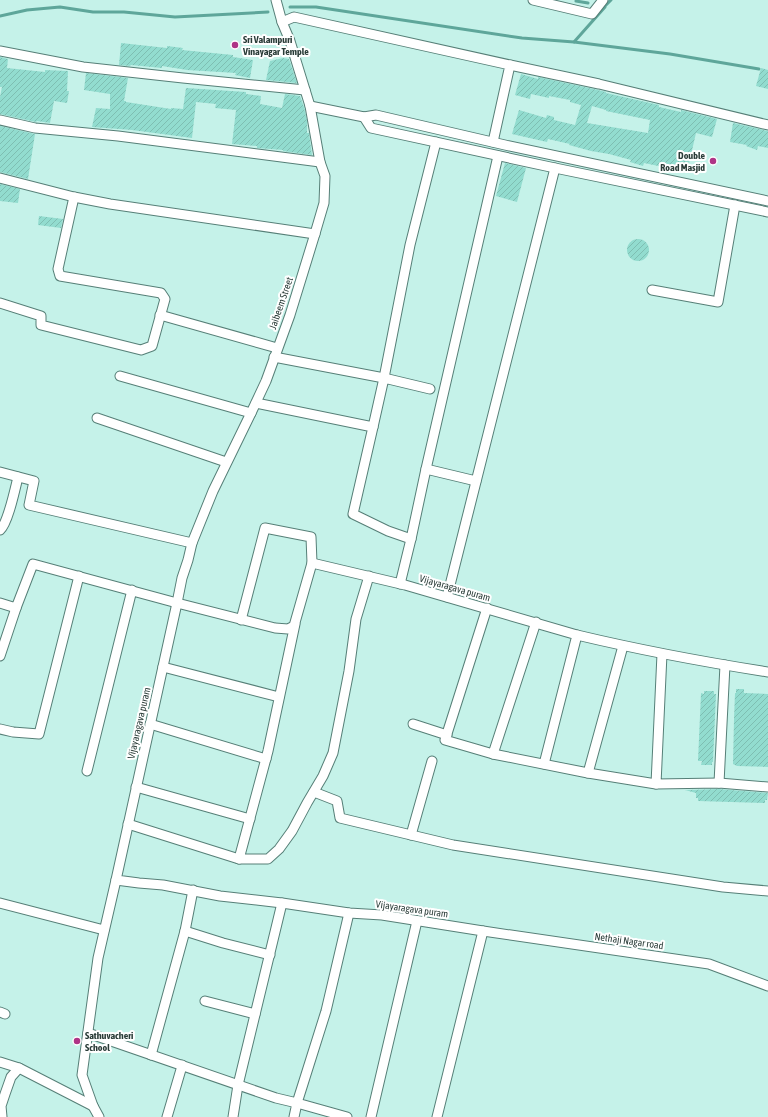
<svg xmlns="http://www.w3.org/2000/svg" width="768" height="1117" font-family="'Asap Condensed',sans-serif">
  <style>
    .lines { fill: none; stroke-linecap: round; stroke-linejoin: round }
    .stream { stroke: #5ea69a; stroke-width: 3 }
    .building { fill: url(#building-hatch); fill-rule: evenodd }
    .minor-casing { stroke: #567f77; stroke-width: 11 }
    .minor { stroke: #fff; stroke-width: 9 }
    .poi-dot { fill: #af3486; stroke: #fff; stroke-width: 1.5 }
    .labels { text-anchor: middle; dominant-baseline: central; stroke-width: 4; stroke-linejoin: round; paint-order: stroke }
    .poi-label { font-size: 10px; font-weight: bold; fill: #2a3c38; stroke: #fff; text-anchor: start }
    .street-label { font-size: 10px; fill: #2a3c38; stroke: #fff }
  </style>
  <defs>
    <pattern id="building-hatch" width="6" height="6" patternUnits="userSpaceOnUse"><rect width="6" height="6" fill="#92dccf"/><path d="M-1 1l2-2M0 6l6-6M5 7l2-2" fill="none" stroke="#7ebeb2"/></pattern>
  </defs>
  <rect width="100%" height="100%" fill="#c5f2e9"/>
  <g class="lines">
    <g class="stream">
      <path d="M576,1L588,3"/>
      <path d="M290,7H316L522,38L574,42L670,54L759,69"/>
      <path d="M604,7L611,0"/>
      <path d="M0,16L27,10L60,7L93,12H124L175,17L268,12"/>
      <path d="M574,42L605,7"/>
    </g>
  </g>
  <g class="building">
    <path d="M121,43L167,48V46L183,48L182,50L233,55V57L253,60L250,78L235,75L236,73L187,70L162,66V68L131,65L130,66L119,65Z"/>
    <path d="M0,57L8,59L7,68L45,72V70L68,71L67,91H69L67,103L54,101L50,123L37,121L36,122L0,114V97L2,87H0Z"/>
    <path d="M283,58L289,59L297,83L266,80L270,61Z"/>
    <path d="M761,68L768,70V89L756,86Z"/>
    <path d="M86,73L128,78L124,101H126V102L171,109V108L183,109L186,88L246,92V94L261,96L260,104L282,108L285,94L300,96L304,107L307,121V133H309L312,155L283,151V150L257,148V146L232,144L236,110L215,108L216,104L196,102L192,138L132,130L92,127L96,108L110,109V94L84,90Z"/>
    <path d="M521,74L538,79V77L598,90L606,92V93L659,105V107L681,112V110L717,119L712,137L696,133L687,172L644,163L643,166L630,162L631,160L609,154L591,151L569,145L570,144L548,139L547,142L512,134L519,110L546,118L547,115L554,117V120L575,125L581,105L570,102V100L549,96V98L531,94L530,99L515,95ZM592,106L606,110V111L650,120L648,133L587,123Z"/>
    <path d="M733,123L768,131V148L758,146L757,150L746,146L747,145L730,142Z"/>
    <path d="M0,126L35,134L28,179L0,172Z"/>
    <path d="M505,163L526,168L517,202L496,196Z"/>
    <path d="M0,184L20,189L18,203L0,201Z"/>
    <path d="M39,216L63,219L61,228L38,225Z"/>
    <circle cx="638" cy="250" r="11"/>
    <path d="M736,689H744V693L768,694V767L737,766L733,764L734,719L735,693H736Z"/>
    <path d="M704,691H714V694H716L713,762H712V765H701L702,761H698L701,693L704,694Z"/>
    <path d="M719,789L768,793L767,800H765V803L698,801V798H696V793L685,790Z"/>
  </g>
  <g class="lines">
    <defs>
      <g id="minor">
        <path d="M533,0L592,14L603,0"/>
        <path d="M282,22L294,17L510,65L493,142"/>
        <path d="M0,51L83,67L183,78L305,90"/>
        <path d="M510,65L599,84L768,125"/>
        <path d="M310,106L364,117L376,115L505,145L768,201"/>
        <path d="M364,117L371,128L555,168L768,212"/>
        <path d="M0,120L35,128L118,136L320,162"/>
        <path d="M0,178L74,197L110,204L315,234"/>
        <path d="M652,290L718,302L735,205"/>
        <path d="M0,303L41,316V325L141,350L152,346L165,299L161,293L60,276L58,269L74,197"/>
        <path d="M160,315L277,348"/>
        <path d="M274,357L384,378L410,245L436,142"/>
        <path d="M120,376L251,413"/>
        <path d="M256,403L373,427L384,378L430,389"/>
        <path d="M97,418L226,462"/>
        <path d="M373,427L353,514L388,531L411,539"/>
        <path d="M426,469L476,481"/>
        <path d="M0,472L34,481L29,505L192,543"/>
        <path d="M0,530C8,523 15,489 18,477"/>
        <path d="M400,584L411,539L426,469L498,156"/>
        <path d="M447,597L555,168"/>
        <path d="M0,603L16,608L33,564L177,603L182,578L188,560L192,543L213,491L251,413L266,381L290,315L314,237L324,203L325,176L320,162L310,106L290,41L282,22L276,0"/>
        <path d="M487,608L445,740L493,754L536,622"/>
        <path d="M241,620L265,528L311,537L312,563"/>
        <path d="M295,624L268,751L239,859H268L279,849L292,831L307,803L323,776L333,753L349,671L356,619L369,576"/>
        <path d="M577,635C640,650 704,662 768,672"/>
        <path d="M662,654L656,784L719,783L768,787"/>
        <path d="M0,656L16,608"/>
        <path d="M163,667L279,697"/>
        <path d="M150,724L266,759"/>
        <path d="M413,724L447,735"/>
        <path d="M0,729L13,732L39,734L79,576"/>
        <path d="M493,754L588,773L623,646"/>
        <path d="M87,771L132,590"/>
        <path d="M588,773L656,784"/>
        <path d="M719,783L725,665"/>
        <path d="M136,787L250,819"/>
        <path d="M314,792L337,801L340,818L453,845L723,887L768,891"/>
        <path d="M128,824L239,859"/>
        <path d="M411,835L432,761"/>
        <path d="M0,903L104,930"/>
        <path d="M185,931L223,943L270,955"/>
        <path d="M483,931L709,964L768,986"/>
        <path d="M205,1001L255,1014"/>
        <path d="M0,1012L5,1014"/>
        <path d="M88,1033L276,1098L297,1103L294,1117"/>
        <path d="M151,1055L185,931L193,890"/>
        <path d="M0,1062L19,1068L93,1106"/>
        <path d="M2,1117L1,1106L5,1094L11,1077L19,1068"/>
        <path d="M99,1117L93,1106L82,1075L98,958L116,880"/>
        <path d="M167,1117L182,1066V1065"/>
        <path d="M233,1117L238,1085L282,903"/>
        <path d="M347,1117L297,1103L326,1011L349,913"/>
        <path d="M371,1117L417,921"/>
        <path d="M437,1117L483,931L382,915L349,913L282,903L220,896L163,885L139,883L116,880L177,603L275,628L288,629L294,626L312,563L405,585L577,635L544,764"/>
      </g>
    </defs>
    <use href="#minor" class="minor-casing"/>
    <use href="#minor" class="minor"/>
  </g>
  <g class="poi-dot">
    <circle cx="235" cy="45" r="4"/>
    <circle cx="713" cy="161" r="4"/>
    <circle cx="77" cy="1041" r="4"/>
  </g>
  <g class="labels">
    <g class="poi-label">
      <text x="243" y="39">Sri Valampuri<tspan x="243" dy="12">Vinayagar Temple</tspan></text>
      <text x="705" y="155" text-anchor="end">Double<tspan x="705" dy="12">Road Masjid</tspan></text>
      <text x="85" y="1035">Sathuvacheri<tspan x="85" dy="12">School</tspan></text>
    </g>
    <g class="street-label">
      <text transform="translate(281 303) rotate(-71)">Jaibeem Street</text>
      <text transform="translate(455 588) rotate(16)">Vijayaragava puram</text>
      <text transform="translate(139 723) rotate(-77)">Vijayaragava puram</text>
      <text transform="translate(412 909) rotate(8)">Vijayaragava puram</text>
      <text transform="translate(629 941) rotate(8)">Nethaji Nagar road</text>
    </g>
  </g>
</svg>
